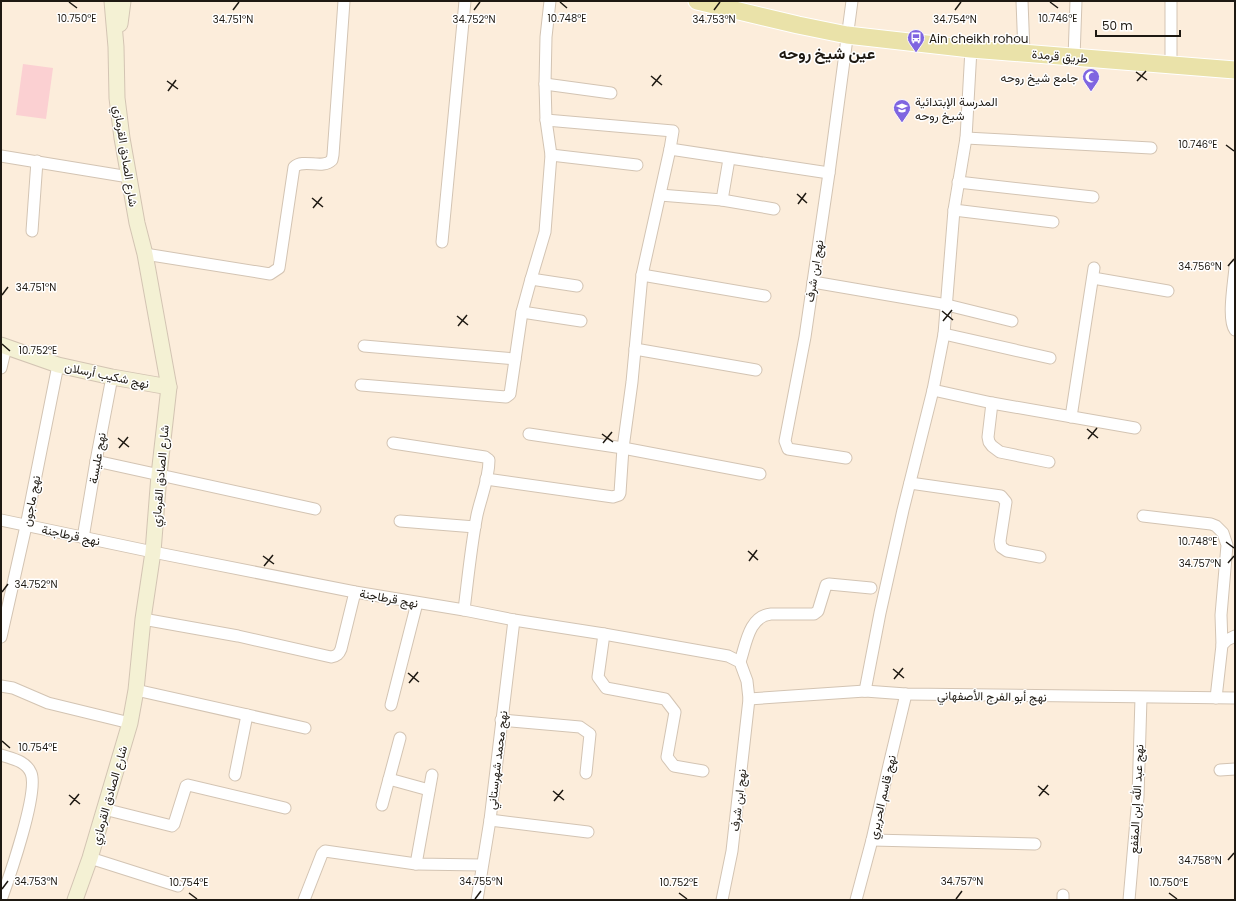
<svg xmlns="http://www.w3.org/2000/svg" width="1236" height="901" font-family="Poppins,Vazirmatn,sans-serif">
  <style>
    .green { fill: #fbd0d2 }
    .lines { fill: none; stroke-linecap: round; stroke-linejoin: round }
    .street-casing { stroke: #d3c4b3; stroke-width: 13 }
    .secondary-casing { stroke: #d3c4b3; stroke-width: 17 }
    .primary-casing { stroke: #fff; stroke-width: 19 }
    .street { stroke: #fff; stroke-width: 11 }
    .secondary { stroke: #f4f1d4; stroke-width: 15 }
    .primary { stroke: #eae2a9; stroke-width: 17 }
    .ticks { fill: none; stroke: #1e1912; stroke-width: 1.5 }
    .labels { text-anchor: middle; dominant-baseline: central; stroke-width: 3; stroke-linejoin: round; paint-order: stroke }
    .poi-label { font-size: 12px; fill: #1e1912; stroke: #fff; text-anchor: start }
    .street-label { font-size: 12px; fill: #1e1912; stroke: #fff }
    .district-label { font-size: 16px; font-weight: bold; fill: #1e1912; stroke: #fff }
    .ticks-label { font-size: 10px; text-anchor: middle; fill: #1e1912; stroke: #fff; stroke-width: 3; stroke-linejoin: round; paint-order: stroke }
  </style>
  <rect width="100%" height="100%" fill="#fceddb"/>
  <path class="green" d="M23,64L53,68L46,119L16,115Z"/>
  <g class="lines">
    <defs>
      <g id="street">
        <path d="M1022,1L1024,53"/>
        <path d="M1074,58L1076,1"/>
        <path d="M1171,66V1"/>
        <path d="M545,84L611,93"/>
        <path d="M966,138L1151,148"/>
        <path d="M670,149L829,173"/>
        <path d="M551,155L637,165"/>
        <path d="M1,156L129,177"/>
        <path d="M958,182L1093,197"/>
        <path d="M660,195L722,200L774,209"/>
        <path d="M722,200L729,159"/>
        <path d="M954,210L1053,222"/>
        <path d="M32,231L37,161"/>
        <path d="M442,242L465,1"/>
        <path d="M145,254L270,274L279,268L294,167C304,158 322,170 332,160L333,155L344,1"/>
        <path d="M1235,267C1234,282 1227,319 1235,330"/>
        <path d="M642,275L765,296"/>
        <path d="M1093,278L1168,291"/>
        <path d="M531,279L577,286"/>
        <path d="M813,282L947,305L1012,321"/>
        <path d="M522,312L581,321"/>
        <path d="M944,334L1050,358"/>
        <path d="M364,346L515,359"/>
        <path d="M635,349L756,370"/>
        <path d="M1,368L6,347"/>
        <path d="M361,385L506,397L510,394L522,312L531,279L545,232L551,155L546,120L545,84L546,37L550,1"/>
        <path d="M933,390L992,403L1135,428"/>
        <path d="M992,403L988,437L989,442L992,446L1000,452L1049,462"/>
        <path d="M1071,417L1094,268"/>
        <path d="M529,434L623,448L760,474"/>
        <path d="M393,443L485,457L489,460C489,479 481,497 477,515C471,546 468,578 464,610"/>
        <path d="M846,458L788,449L785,441L805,337L813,282L829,173L852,1"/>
        <path d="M96,461L315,509"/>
        <path d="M486,479L613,497L619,495L620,493L623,448L632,382L642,275L670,149L673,131L546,120"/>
        <path d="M910,483L1001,496L1006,502L1000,541L1001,547L1007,551L1040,557"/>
        <path d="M1143,516L1211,524L1216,526L1223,533L1227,545L1221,615L1222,645"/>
        <path d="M1,520L153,552L355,592L464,610L514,620L604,634L728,656L740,662L747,681L749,699L732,851L722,900"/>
        <path d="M400,521L475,527"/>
        <path d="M83,538L96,461L112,377"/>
        <path d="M143,619L238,636L331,657C337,656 339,654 341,649L355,592"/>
        <path d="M604,634L598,677L606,688L665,699L675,712L667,757L674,766L703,771"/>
        <path d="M1,637L26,526L58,365"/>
        <path d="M740,662C746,644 749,616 771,614H814L818,611L826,585L829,584L871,588"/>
        <path d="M1,686L13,688L48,703L130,723"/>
        <path d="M136,690L305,728"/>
        <path d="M865,691L880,613L903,510L933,390L944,334L954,210L966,138L971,49"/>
        <path d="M1216,698L1222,645L1227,640L1235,636"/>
        <path d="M749,699L865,691L906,694L1235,698"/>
        <path d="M391,705L417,603"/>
        <path d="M501,720L580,727L590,734L586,773"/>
        <path d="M1,755C13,759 26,761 31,773C39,792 9,878 1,900"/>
        <path d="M1220,770L1235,769"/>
        <path d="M235,775L247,715"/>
        <path d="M389,779L429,790"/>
        <path d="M382,805L400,738"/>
        <path d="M104,809L172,826L174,824L186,786L188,785L285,808"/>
        <path d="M490,820L588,832"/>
        <path d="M872,840L1035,844"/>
        <path d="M90,858L178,886"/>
        <path d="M416,864L432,775"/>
        <path d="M304,900L322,854L325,851L416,864L482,865"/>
        <path d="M477,900L490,820L514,620"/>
        <path d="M856,900L872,840L889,765L906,694"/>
        <path d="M1063,900V895"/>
        <path d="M1129,900L1138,797L1141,698"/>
      </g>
      <g id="secondary">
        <path d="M120,24L123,1"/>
        <path d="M1,345L58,365L112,377L169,387"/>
        <path d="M75,900L90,858L130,723L136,690L143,619L153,552L159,475L169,387L145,254L137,223L122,138L117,98L116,47L112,1"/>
      </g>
      <path id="primary" d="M697,1L798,25L847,35L971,49L1235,70"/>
    </defs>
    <use href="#street" class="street-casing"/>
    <use href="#secondary" class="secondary-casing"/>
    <use href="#primary" class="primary-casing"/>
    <use href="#street" class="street"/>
    <use href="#secondary" class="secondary"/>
    <use href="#primary" class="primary"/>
  </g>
  <path class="ticks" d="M69,2L77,8M560,2L567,8M1050,2L1058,8M233,10L239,2M474,10L480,2M714,10L720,2M955,10L961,2M1136,72L1147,80M651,76L662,85M167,81L178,89M1137,81L1146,71M652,86L661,75M168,91L176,80M1226,145L1234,151M797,194L807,203M312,198L323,207M798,204L806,193M313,208L322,197M1228,266L1234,259M2,295L8,287M942,311L953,320M457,316L468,325M943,321L952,310M458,326L467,315M2,344L10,351M1087,429L1098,438M602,434L613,442M118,438L129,447M1088,439L1097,428M603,443L612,432M119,448L128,437M1226,542L1234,548M748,551L758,560M263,556L274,564M749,561L757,550M1228,563L1234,556M264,566L273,555M2,592L8,584M893,669L904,678M408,673L419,682M894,679L903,668M409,683L418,672M2,741L10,748M1038,786L1049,795M553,791L564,800M69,795L80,804M1039,796L1048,785M554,801L563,790M70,805L79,794M1228,860L1234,853M2,889L8,881M189,893L197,899M679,893L687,899M1169,893L1177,899M475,899L481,891M956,899L962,891"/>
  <defs>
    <symbol id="bus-pin" viewBox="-11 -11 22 30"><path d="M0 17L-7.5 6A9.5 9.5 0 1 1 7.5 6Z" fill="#7f65e0" stroke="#fff"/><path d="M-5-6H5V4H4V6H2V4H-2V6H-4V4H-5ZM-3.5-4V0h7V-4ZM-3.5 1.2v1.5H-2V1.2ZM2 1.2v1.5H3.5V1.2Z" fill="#fff"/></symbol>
    <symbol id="mosque-pin" viewBox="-11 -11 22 30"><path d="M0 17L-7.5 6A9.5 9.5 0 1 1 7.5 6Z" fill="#7f65e0" stroke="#fff"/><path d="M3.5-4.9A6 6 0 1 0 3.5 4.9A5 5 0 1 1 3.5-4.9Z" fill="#fff"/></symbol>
    <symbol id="school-pin" viewBox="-11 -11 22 30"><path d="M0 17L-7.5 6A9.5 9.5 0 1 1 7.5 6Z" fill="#7f65e0" stroke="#fff"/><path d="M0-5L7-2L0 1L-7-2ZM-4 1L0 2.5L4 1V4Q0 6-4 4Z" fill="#fff"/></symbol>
  </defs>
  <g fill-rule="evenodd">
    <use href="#bus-pin" x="906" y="28" width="20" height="27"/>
    <use href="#mosque-pin" x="1081" y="67" width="20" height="27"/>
    <use href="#school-pin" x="892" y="98" width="20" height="27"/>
  </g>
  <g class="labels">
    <g class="poi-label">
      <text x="929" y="38">Ain cheikh rohou</text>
      <text x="1078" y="77" text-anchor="end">جامع شيخ روحه</text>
      <text x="915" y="101">المدرسة الإبتدائية<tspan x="915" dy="14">شيخ روحه</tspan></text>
    </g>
    <g class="street-label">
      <text transform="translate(1060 56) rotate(5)">طريق قرمدة</text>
      <text transform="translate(126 156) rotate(81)">شارع الصادق القرمازي</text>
      <text transform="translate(814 271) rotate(-81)">نهج ابن شرف</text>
      <text transform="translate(107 375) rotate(12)">نهج شكيب أرسلان</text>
      <text transform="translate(97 458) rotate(-80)">نهج عليسة</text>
      <text transform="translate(160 476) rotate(-85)">شارع الصادق القرمازي</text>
      <text transform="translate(31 501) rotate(-79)">نهج ماجون</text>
      <text transform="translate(71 535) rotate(12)">نهج قرطاجنة</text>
      <text transform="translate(389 598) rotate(10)">نهج قرطاجنة</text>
      <text transform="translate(992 696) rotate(1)">نهج أبو الفرج الأصفهاني</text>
      <text transform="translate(497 760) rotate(-83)">نهج محمد شهرستاني</text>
      <text transform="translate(109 795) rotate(-74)">شارع الصادق القرمازي</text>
      <text transform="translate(882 797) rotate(-77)">نهج قاسم الحريري</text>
      <text transform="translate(1136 799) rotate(-87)">نهج عبد الله إبن المقفع</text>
      <text transform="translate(738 800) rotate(-83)">نهج ابن شرف</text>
    </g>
    <g class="district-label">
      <text x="827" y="53">عين شيخ روحه</text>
    </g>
  </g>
  <g class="ticks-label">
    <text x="77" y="22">10.750°E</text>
    <text x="567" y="22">10.748°E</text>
    <text x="1058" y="22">10.746°E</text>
    <text x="714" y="23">34.753°N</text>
    <text x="233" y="23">34.751°N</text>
    <text x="474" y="23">34.752°N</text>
    <text x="955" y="23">34.754°N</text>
    <text x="1198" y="148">10.746°E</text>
    <text x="1200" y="270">34.756°N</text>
    <text x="36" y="291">34.751°N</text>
    <text x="38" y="354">10.752°E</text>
    <text x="1198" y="545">10.748°E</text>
    <text x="1200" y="567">34.757°N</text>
    <text x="36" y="588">34.752°N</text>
    <text x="38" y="751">10.754°E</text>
    <text x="1200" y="864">34.758°N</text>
    <text x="481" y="885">34.755°N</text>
    <text x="962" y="885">34.757°N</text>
    <text x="36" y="885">34.753°N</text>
    <text x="189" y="886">10.754°E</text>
    <text x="679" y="886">10.752°E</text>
    <text x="1169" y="886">10.750°E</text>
  </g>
  <rect width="1236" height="901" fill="none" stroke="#1e1912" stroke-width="4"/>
  <path d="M1096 30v6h84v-6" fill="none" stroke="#1e1912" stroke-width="2"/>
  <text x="1102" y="30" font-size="12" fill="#1e1912" stroke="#ffffff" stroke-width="3" paint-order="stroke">50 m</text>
</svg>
